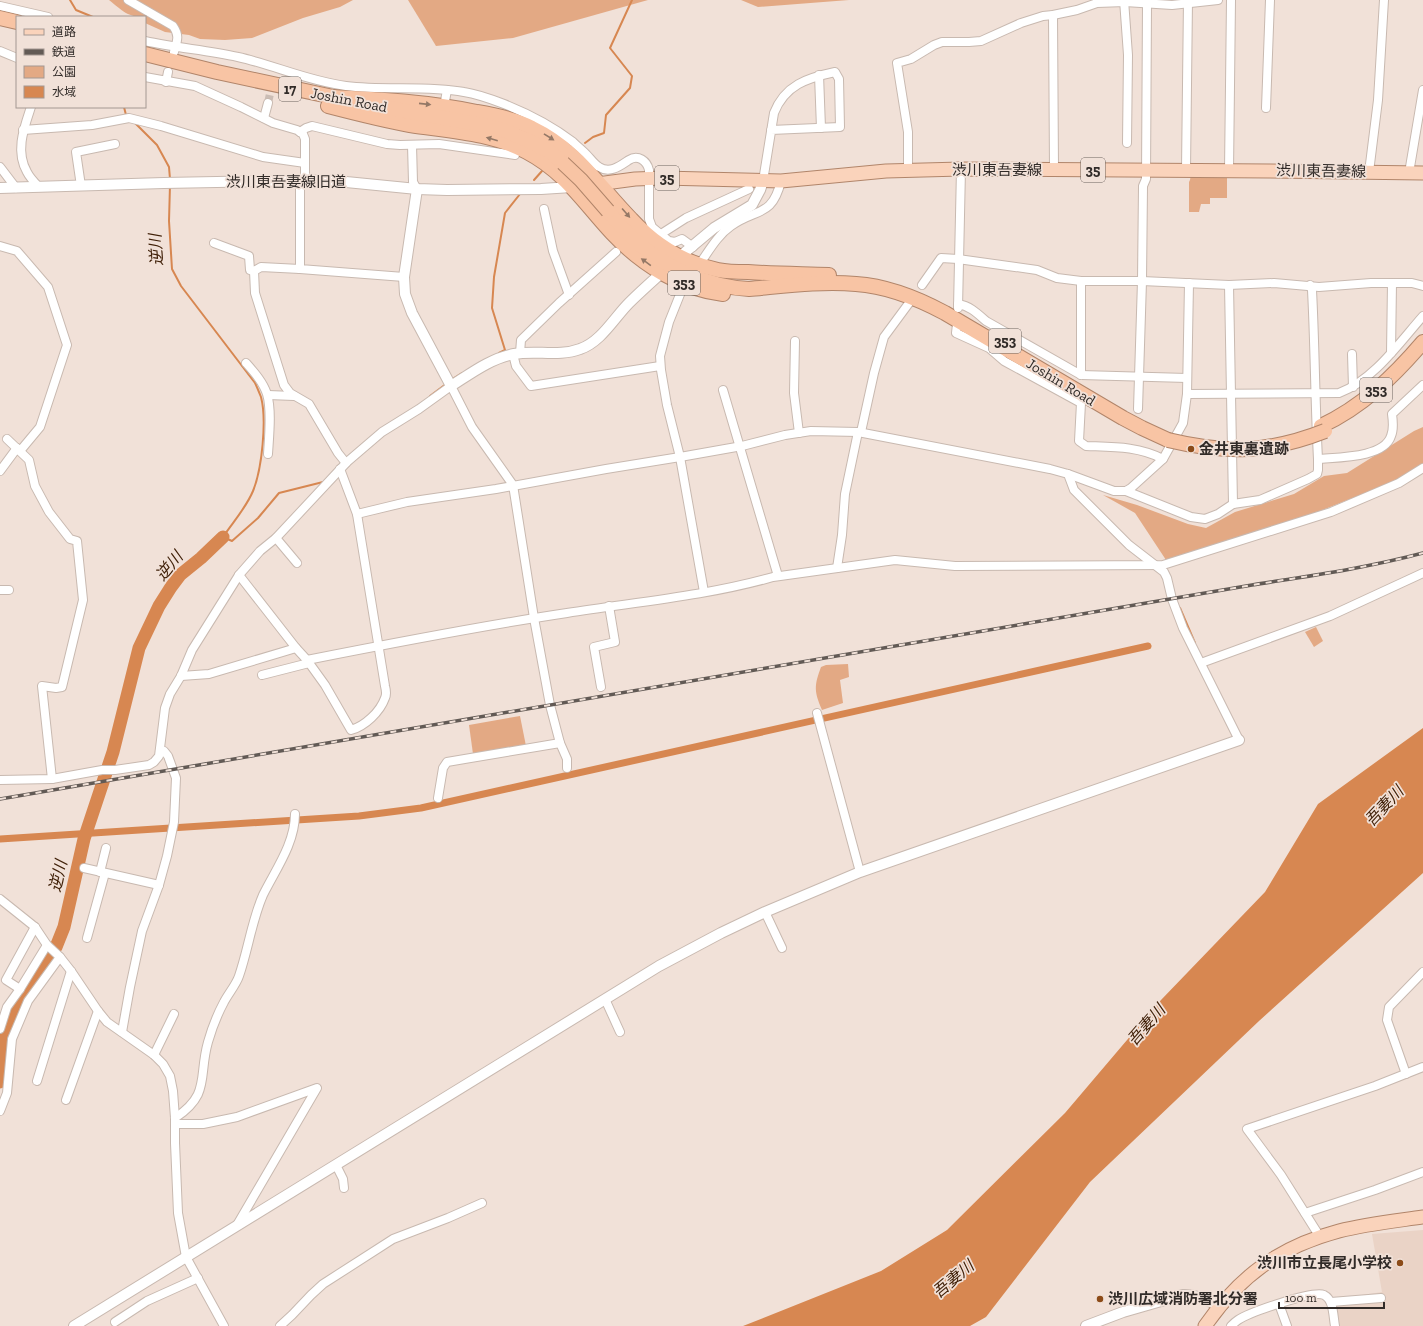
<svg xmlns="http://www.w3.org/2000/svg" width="1423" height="1326" font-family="'Zilla Slab','Noto Sans JP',serif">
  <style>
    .built { fill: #ead3c6 }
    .green { fill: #e3a984 }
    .water { fill: #d78751 }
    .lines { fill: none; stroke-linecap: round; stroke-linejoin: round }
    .stream { stroke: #d78751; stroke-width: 2 }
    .canal { stroke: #d78751; stroke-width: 7 }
    .river { stroke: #d78751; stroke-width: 13 }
    .minor-tunnel { stroke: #cbbdb5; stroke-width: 8; stroke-dasharray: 8 4; stroke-linecap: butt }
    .minor-casing { stroke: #c8b9b0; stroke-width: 10 }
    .tertiary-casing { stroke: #c8b9b0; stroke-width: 12 }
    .primary-casing { stroke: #b1856a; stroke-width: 15 }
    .trunk-casing { stroke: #b1856a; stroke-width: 16 }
    .minor { stroke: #fff; stroke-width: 8 }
    .tertiary { stroke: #fff; stroke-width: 10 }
    .primary { stroke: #fad3bb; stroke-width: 13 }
    .trunk { stroke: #f8c4a4; stroke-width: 14 }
    .rail-casing { stroke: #625a55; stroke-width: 3.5 }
    .rail { stroke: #f1e1d8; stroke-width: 2; stroke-dasharray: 6; stroke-linecap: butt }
    .trunk-bridge-casing { stroke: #b1856a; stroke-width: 16; stroke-linecap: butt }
    .trunk-bridge { stroke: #f8c4a4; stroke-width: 14 }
    .oneway { fill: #947866 }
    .poi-dot { fill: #8c4b18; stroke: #f1e1d8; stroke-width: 1.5 }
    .labels { text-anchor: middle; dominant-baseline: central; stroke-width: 3.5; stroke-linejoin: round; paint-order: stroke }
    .shield { fill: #f1e1d8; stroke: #6b625d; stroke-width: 1 }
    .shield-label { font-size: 14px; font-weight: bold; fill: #312b28 }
    .street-label { font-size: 15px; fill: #312b28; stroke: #f1e1d8 }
    .poi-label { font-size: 15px; font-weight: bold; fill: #312b28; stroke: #f1e1d8; text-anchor: start }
    .water-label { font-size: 16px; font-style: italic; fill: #402008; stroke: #f1e1d8 }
  </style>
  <rect width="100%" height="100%" fill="#f1e1d8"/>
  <path class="built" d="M1423,1230V1326H1336L1329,1300L1382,1292L1372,1234Z"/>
  <g class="green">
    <path d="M109,0H353L340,7L303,18L252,38L225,40L200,39L189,35L165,32L145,23V17C127,17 123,11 109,0Z"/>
    <path d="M408,0H648L513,38L436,46Z"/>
    <path d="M741,0H849L758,7Z"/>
    <path d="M1191,174H1227V198H1210V204H1201L1199,212H1189V182L1190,180Z"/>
    <path d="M1423,427V464L1395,481L1295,521L1166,560L1135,513L1103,495L1137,505L1188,524L1206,528L1235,512L1294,494L1324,476L1347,473L1414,431Z"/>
    <path d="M1316,627L1323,641L1314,647L1305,632Z"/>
    <path d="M848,664L849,677L840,680L843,703L822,710C814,691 814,686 821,667L826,665Z"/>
    <path d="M520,716L526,746L473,754L469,725Z"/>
  </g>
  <path class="water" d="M1423,728V873L1259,1021L1090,1182L986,1317L970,1326H743L881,1271L947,1230L1065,1113L1161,1000L1265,892L1318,804Z"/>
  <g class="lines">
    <g class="stream">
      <path d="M70,0L76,10L93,17"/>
      <path d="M124,107L126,115"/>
      <path d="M134,122L157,145L169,167L170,179"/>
      <path d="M585,143L593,137L604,133L606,115L630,88L632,76L610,48L632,0"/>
      <path d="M534,180L542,171"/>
      <path d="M170,185L169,221L172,269L181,286L255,383C257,387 259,392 261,397C267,420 262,469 253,491C246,508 233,522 223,537L232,541L258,518L279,493L323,482"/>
      <path d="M499,353L505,350L492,308L494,277L505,213L520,194"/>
      <path d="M451,380L462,373"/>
      <path d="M430,396L446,384"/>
      <path d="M1180,608L1195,643"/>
    </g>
    <path class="canal" d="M0,839L359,816L421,808L1148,646"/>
    <path class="river" d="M0,1082L4,1042L15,1010L56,947L64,927L84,839L113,752L139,648L159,606L171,587L180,575L201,558L223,537"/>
    <path class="minor-tunnel" d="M268,103L273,80"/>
    <defs>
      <g id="minor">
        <path d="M128,0L173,26C180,36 177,41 174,52"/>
        <path d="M1124,0L1128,55L1127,143"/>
        <path d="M0,6L48,17"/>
        <path d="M1053,15L1054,170"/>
        <path d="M145,41C176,48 207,50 238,57C274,65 308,81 346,86C385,91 425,85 464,92C477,94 491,99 504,104C529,114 552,126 573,142C577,146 582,150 586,154C590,158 594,164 599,167C610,174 620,166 629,160C638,154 647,161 649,170V219L652,227L669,241L675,242L682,239L693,247"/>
        <path d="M0,51L17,58"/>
        <path d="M819,75L821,128"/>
        <path d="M145,77L195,86L241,107L273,123L297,130L303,134L305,139V180"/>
        <path d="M166,82L168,72"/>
        <path d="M445,101L447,90"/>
        <path d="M31,107C24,128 15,151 27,172C30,178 35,183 39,187"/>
        <path d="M1266,108L1270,0"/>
        <path d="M264,118L268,103"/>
        <path d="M23,130L92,125L129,118L161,126L263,157L305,163"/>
        <path d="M300,132L306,128L312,126L387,144L400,145L439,144L515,155"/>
        <path d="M412,145L413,182L417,189"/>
        <path d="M0,167L16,188"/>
        <path d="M908,170V132L897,63L911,59L934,45L942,42H969L981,41L1021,23L1043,16L1053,15L1077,10L1097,3L1125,2L1172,5L1218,0"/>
        <path d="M1186,170L1188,0"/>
        <path d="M1229,171L1231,0"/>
        <path d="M1369,172L1378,100L1384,0"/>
        <path d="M1409,173L1423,90"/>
        <path d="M300,181V269L404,277"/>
        <path d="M763,181L774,113C785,85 807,78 835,72L839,79L840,127L771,130"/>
        <path d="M81,186L76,152L115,144"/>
        <path d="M544,209L553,251L569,295"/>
        <path d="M661,234L686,218L749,189"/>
        <path d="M214,243L249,256L250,270L254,271"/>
        <path d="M0,246L17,251L48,287L67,345L40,427L20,451"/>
        <path d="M701,262C710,249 718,235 731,226C756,208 772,218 781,181"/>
        <path d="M300,269L261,267L254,271L255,293L284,385L290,393L309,404L338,453L346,463"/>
        <path d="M922,285L941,258L958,259L1037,270L1057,278L1081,281H1142L1229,285L1274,283L1319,287L1371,283H1412L1423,286"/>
        <path d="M1229,285L1233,504"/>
        <path d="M683,287L669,322L660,356L661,370L667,405L680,457L704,592"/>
        <path d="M958,304C970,306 977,313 986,321L1081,375V281"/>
        <path d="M958,308L961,169"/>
        <path d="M957,324L956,333L989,348L1004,361L1081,403L1079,441L1086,446C1112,447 1138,446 1163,459"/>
        <path d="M795,341L794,393L799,433"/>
        <path d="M520,353L521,340L559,303L616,252"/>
        <path d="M1391,353L1392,283"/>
        <path d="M513,354L516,366L531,386L660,366"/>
        <path d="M1352,354L1353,387"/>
        <path d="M246,363C254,372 263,382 267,394C272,410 269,437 268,454"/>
        <path d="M1081,375L1187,378"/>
        <path d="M723,390L778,576"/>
        <path d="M1187,394L1339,393C1373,381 1400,342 1423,316"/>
        <path d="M268,395L294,396"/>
        <path d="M1138,409L1142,281L1143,186L1146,179L1147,4"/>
        <path d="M861,432L874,373L884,337L912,299"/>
        <path d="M7,439L29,460L35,486L49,512L70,539L77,541L83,600L62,687L56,688L42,686L52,779"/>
        <path d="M1318,459C1338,457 1384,458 1391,436C1394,429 1393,421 1392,414L1423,385"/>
        <path d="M0,471L17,448"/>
        <path d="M1068,474L1114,491H1126L1131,488L1163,459L1183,423L1187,394L1189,283"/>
        <path d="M1126,491L1191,517L1205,519L1218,514L1233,504L1260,500L1308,479L1317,474L1318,470V459C1315,403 1315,347 1312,290L1310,285"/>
        <path d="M357,514L407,502L496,489L606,469L680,457L742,446L785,435L811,431L858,432L1050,469L1068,474L1074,490L1129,545L1164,572L1167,578L1172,599L1183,628L1239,740"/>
        <path d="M276,538L297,563"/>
        <path d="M837,568L842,535L845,494L858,432"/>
        <path d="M239,575L296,648L307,660L325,685L351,730C365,726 380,712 385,698C387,694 386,690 385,686L357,514L340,469"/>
        <path d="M0,590H9"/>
        <path d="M307,660C393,643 480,626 567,613C636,602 706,596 773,577L895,560L955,566L1163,565L1331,512L1399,483L1423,468"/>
        <path d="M1201,663L1330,616L1423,573"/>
        <path d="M262,675L309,663"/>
        <path d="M181,676L209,674L296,648"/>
        <path d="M601,687L594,647L615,642L609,606"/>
        <path d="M817,713L860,872"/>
        <path d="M0,780L52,779L102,770H115L149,765L154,762L159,756L165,708L170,694L181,676L192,650L239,575L260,551L276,538L347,462L382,432L419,409L451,386L472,427L513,485L534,618L550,705L560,743L567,759V768"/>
        <path d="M438,798L443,768L447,762L560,743"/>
        <path d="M84,868L159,885"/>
        <path d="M100,872L106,848"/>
        <path d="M0,899L35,927L47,945L60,957L71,971L98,1011L107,1022L154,1055L163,1064L170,1076L173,1091L175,1118V1143L178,1213L186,1257L224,1326"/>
        <path d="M765,912L782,948"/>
        <path d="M87,938L105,873"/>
        <path d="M20,989L6,980L35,927"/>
        <path d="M605,999L620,1032"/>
        <path d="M0,1029L7,1007L20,989L47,945"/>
        <path d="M122,1032L130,987L142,931L159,885L167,856L174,822L176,778L168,756L164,751L160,750"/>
        <path d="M154,1055L174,1014"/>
        <path d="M1406,1074L1387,1020L1389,1007L1423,972"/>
        <path d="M37,1081L71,971"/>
        <path d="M66,1100L98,1011"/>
        <path d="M0,1111L7,1093L12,1039L28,1001L60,957"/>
        <path d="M175,1118C211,1094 198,1077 208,1042C212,1028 217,1015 224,1002C228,994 236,985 239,976C248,950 252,920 263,895C276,869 295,843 295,814"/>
        <path d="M175,1124H203L237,1117L317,1088L237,1225"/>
        <path d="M336,1165L343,1179L344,1188"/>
        <path d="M1305,1213L1375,1190L1423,1172"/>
        <path d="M1320,1237L1281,1175L1247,1129L1375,1086L1423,1067"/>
        <path d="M1331,1302L1381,1298"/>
        <path d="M1279,1304L1287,1326"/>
        <path d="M115,1322L147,1301L198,1278"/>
        <path d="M280,1326L292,1315L311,1295L323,1284L393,1239L448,1218L482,1203"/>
        <path d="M1231,1326C1233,1324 1235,1322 1238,1320C1249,1313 1312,1290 1324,1295C1334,1300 1333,1316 1335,1326"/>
      </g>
      <g id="tertiary">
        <path d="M0,188L164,183L326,180L417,189L447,190L541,189L572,187"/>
        <path d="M417,189L404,277L405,294L412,313L451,386C470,374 491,358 514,354C536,350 559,357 580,349C601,342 614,318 629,303C638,294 648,285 658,276"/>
        <path d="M684,253L714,228L752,205L760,190L763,181"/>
        <path d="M74,1326L659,966L721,933L765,912L860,872L1239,740"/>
        <path d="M1086,1326L1123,1312L1182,1295C1196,1294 1207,1300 1219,1306"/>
      </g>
      <g id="primary">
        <path d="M590,185L635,179L663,178L781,181L886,171L961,169L1270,171L1423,173"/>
        <path d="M1205,1326C1240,1276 1279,1247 1339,1231C1366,1224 1395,1221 1423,1217"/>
      </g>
      <g id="trunk">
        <path d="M0,18L17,22"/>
        <path d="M145,54L217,72L338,98"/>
        <path d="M330,97C379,99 428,102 477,112C495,115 515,119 532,128C576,149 598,185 631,219C654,244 684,263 718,270C728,272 738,272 748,272C775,274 802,274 829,275"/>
        <path d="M328,106C355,113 382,120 410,125C449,131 492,133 527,152C565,172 584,203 612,233C641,264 680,289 723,294"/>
        <path d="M389,108L483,125L506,131L529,141L550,152L563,163"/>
        <path d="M608,211C616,221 625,231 635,240C665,268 708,287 749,289C784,286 820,281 856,284C887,286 917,298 945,313L1123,418L1142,428L1168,440"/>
        <path d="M1321,426C1362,407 1394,376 1423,342"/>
      </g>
    </defs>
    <use href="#minor" class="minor-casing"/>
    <use href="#tertiary" class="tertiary-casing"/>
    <use href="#primary" class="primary-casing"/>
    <use href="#trunk" class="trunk-casing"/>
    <use href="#minor" class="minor"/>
    <use href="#tertiary" class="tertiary"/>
    <use href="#primary" class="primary"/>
    <use href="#trunk" class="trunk"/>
    <defs>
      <path id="rail" d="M0,799L1252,585C1309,576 1367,568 1423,553"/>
    </defs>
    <use href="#rail" class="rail-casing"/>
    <use href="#rail" class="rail"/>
    <defs>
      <g id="trunk-bridge">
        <path d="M563,163L581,180L608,211"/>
        <path d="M1168,440C1226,454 1269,453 1325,431"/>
      </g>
    </defs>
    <use href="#trunk-bridge" class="trunk-bridge-casing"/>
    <use href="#trunk-bridge" class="trunk-bridge"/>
  </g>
  <defs><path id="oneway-solid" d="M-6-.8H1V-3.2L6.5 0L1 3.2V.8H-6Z"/></defs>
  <g class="oneway">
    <use href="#oneway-solid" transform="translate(425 104) rotate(6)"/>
    <use href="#oneway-solid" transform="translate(549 137) rotate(32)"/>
    <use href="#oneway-solid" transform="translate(492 139) rotate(-164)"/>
    <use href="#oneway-solid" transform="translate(626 213) rotate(49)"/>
    <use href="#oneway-solid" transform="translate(646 262) rotate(-144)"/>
  </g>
  <g class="poi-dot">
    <circle cx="1191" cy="449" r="4"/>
    <circle cx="1400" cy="1263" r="4"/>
    <circle cx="1100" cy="1299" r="4"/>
  </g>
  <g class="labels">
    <g class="shield">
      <rect x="279" y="77" width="22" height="24" rx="3"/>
      <rect x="1081" y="158" width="24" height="24" rx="3"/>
      <rect x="655" y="166" width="24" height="24" rx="3"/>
      <rect x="668" y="271" width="32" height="24" rx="3"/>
      <rect x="989" y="329" width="32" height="24" rx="3"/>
      <rect x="1360" y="378" width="32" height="24" rx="3"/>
    </g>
    <g class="shield-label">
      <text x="290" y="89">17</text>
      <text x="1093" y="170">35</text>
      <text x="667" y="178">35</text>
      <text x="684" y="283">353</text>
      <text x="1005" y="341">353</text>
      <text x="1376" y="390">353</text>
    </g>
    <g class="street-label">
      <text transform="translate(349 100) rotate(11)">Joshin Road</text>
      <text x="997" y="170">渋川東吾妻線</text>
      <text transform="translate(1321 171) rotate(1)">渋川東吾妻線</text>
      <text x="286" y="182">渋川東吾妻線旧道</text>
      <text transform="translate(1061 382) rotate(31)">Joshin Road</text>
    </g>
    <g class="poi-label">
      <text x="1199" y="449">金井東裏遺跡</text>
      <text x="1392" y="1263" text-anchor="end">渋川市立長尾小学校</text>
      <text x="1108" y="1299">渋川広域消防署北分署</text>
    </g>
    <g class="water-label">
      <text transform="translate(156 250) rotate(-94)">逆川</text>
      <text transform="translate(169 566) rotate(-50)">逆川</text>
      <text transform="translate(1384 806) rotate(-47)">吾妻川</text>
      <text transform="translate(58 876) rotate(-77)">逆川</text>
      <text transform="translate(1146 1025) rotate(-49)">吾妻川</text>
      <text transform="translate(953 1279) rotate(-40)">吾妻川</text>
    </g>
  </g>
  <rect x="16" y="16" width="130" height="92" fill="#f1e1d8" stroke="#a49892"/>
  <rect x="24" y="29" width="20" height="6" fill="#fad3bb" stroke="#a49892"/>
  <text x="52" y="36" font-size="12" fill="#312b28">道路</text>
  <rect x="24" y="49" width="20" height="6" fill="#625a55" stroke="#a49892"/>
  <text x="52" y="56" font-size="12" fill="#312b28">鉄道</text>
  <rect x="24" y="66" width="20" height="12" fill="#e3a984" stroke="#a49892"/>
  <text x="52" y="76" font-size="12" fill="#312b28">公園</text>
  <rect x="24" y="86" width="20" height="12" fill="#d78751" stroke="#a49892"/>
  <text x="52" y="96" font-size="12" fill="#312b28">水域</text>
  <path d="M1279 1302v6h105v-6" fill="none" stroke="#312b28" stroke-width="2"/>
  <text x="1285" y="1302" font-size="12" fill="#312b28" stroke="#f1e1d8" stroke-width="3" paint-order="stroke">100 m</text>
</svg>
